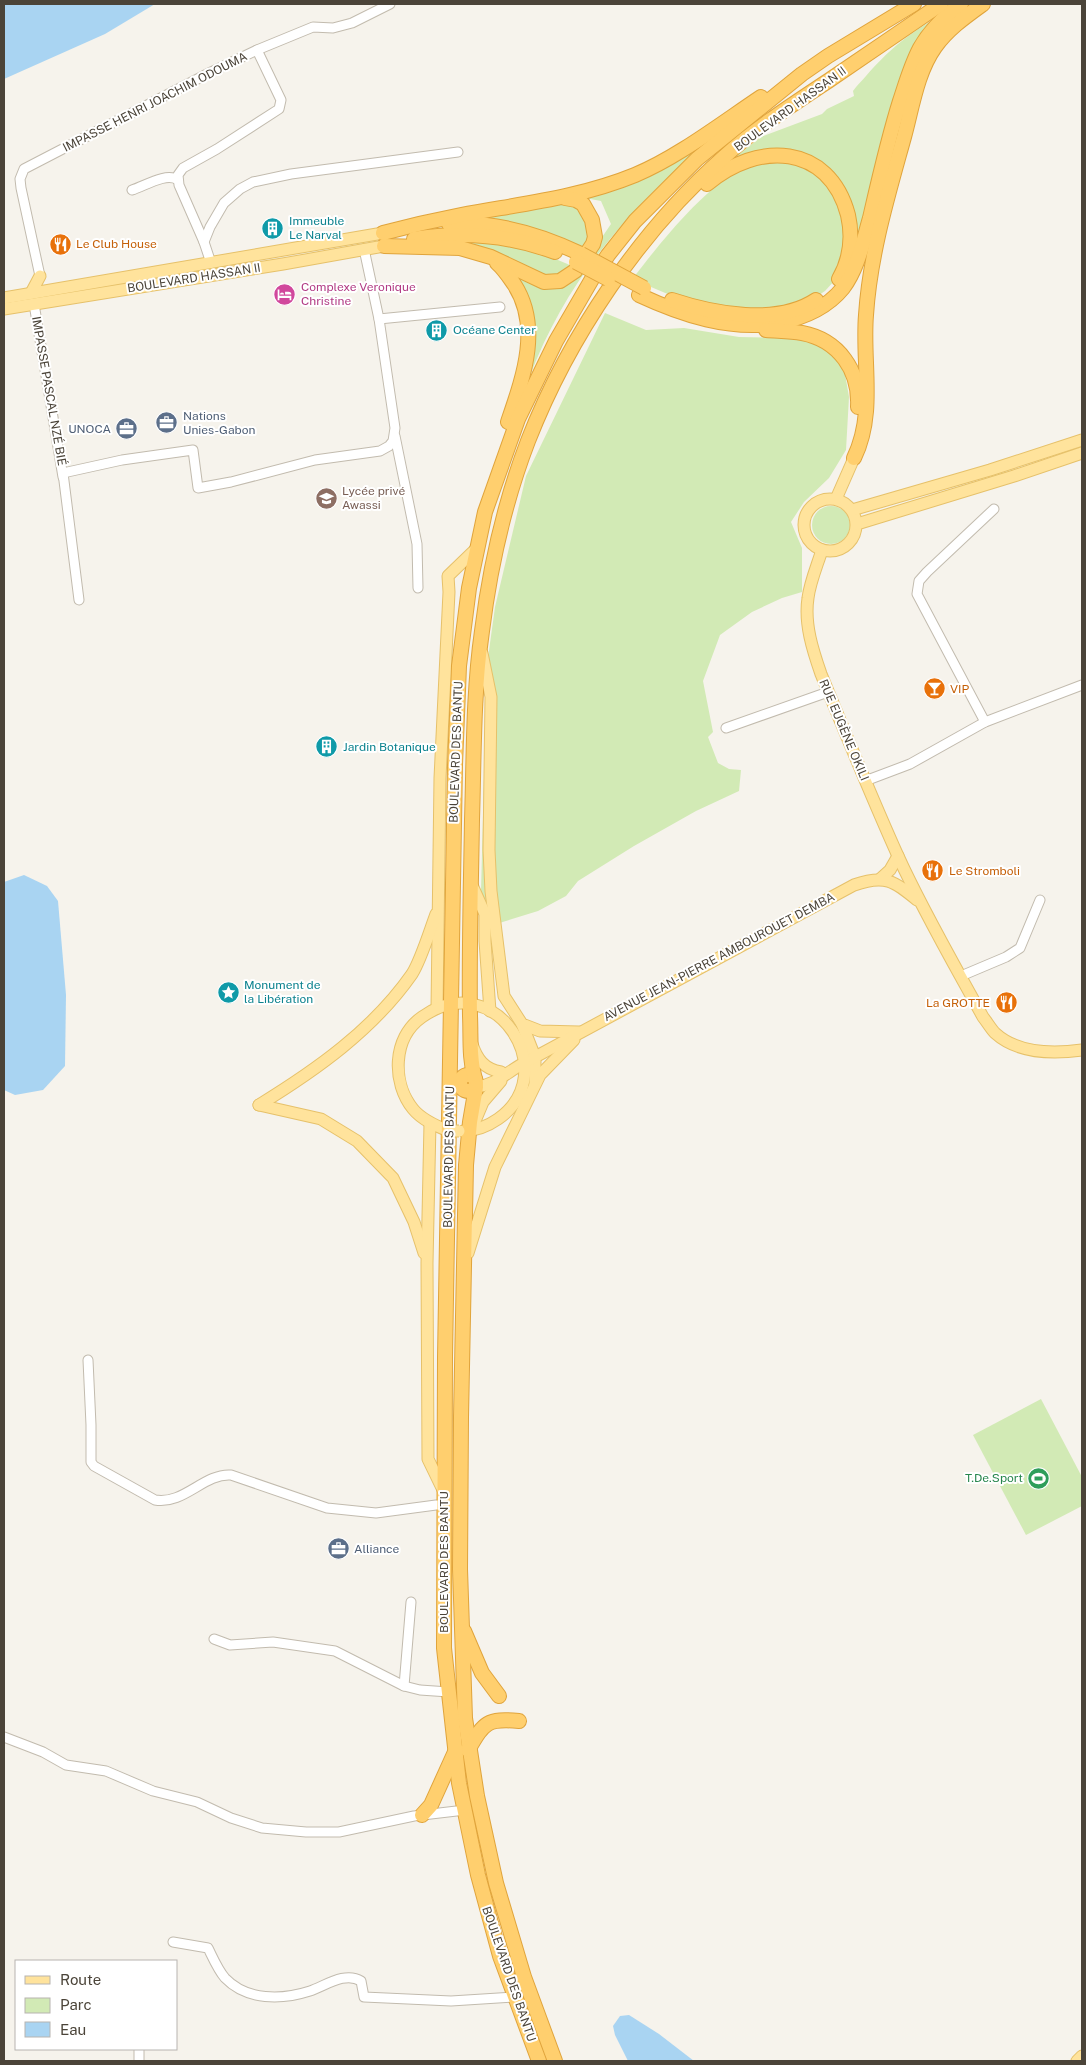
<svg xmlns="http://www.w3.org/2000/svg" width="1086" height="2065" font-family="'Public Sans',sans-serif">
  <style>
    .green { fill: #d2eab5 }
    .water { fill: #a9d4f2 }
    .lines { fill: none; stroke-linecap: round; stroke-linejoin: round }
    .minor-casing { stroke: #c2bbae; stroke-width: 11 }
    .major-casing { stroke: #e6c16a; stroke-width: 13 }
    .highway-casing { stroke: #e0a43c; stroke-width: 16 }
    .minor { stroke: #fff; stroke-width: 9 }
    .major { stroke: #ffe39c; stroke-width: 11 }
    .highway { stroke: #ffcf6e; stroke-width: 14 }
    .major-bridge-casing { stroke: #e6c16a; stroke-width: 13; stroke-linecap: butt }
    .highway-bridge-casing { stroke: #e0a43c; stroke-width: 16; stroke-linecap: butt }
    .major-bridge { stroke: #ffe39c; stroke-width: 11 }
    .highway-bridge { stroke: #ffcf6e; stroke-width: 14 }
    .labels { text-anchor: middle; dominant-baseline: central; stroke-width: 4; stroke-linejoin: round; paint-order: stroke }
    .street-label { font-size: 12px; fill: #4b4439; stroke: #fff }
    .culture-label { font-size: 12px; fill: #0d838f; stroke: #fff; text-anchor: start }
    .food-label { font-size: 12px; fill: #c56008; stroke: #fff; text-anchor: start }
    .hotel-label { font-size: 12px; fill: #b23c85; stroke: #fff; text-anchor: start }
    .service-label { font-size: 12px; fill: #4e5e75; stroke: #fff; text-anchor: start }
    .education-label { font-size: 12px; fill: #785e54; stroke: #fff; text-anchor: start }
    .leisure-label { font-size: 12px; fill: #27864d; stroke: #fff; text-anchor: end }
  </style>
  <rect width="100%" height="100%" fill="#f6f3ec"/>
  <g class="green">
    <path d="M933,20L908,58L903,69L857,248L842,187L767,150L751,153L731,160L761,137L822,114L827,109L854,96L853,91C857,85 861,82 866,76C887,52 905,36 933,20Z"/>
    <path d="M721,131C635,202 569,273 529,378L531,361L512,271L536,284L577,274L611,224L601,201L585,198Z"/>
    <path d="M772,161L800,166L822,178L831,187L848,229L835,280L825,291L813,299L784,309L743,311L670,295L651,287L634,277C660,243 702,190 739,171C750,166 761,163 772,161Z"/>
    <path d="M573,201L591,229L587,251L465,219Z"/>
    <path d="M461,240C501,243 538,250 574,267L553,278L461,242Z"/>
    <path d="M605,313L646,330L684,328L739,337L797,338L816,343L830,352L837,361L845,374L849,397L846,450L829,478L804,502L791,522L802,548V592L782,598L752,612L720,635L703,681L713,732L708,737L718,763L729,769L741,770L739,791L696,811L634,846L578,881L566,896L538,911L480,929L487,665L495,607L526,476Z"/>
    <circle cx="831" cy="525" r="19"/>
    <path d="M1041,1399L1082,1477V1506L1026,1535L973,1435Z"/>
  </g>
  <g class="water">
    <path d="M4,4H155L105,34L4,79Z"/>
    <path d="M24,875L47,886L58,901L66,995L65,1066L43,1090L15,1095L4,1090V882Z"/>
    <path d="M629,2015L659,2034L694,2061H628L615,2035L613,2026L620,2016Z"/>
  </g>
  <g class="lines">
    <defs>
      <g id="minor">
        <path d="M132,190C145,186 166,172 178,180"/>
        <path d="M204,242L179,185L178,175L183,168L217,149L279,109L281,100L257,50"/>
        <path d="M211,263L204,242L210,227L224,203L240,189L253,182L291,174L458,152"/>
        <path d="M40,276L21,188L20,179L24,169L209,73L257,50L313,27L333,28L352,23L390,4"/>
        <path d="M34,304L63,477"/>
        <path d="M379,319L500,307"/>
        <path d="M395,436L417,544L418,588"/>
        <path d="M79,600L63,473L122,460L193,450L198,488L231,482L315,460L380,451L389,446L393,441L395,428L379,319L364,249"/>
        <path d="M985,722L917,594L919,581L927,572L994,509"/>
        <path d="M726,728L828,692"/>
        <path d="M865,781L910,764L985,722L1082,685"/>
        <path d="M961,976L1006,957L1020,948L1040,900"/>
        <path d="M88,1360L91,1425V1462L94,1466L155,1500C184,1505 204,1473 231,1475L327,1508L376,1513L436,1505H443"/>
        <path d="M214,1639L230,1645L273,1642L335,1651L404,1686L420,1690L449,1692"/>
        <path d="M404,1686L411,1602"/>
        <path d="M4,1737L43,1752L66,1765L106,1771L153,1791L197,1802L231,1818L262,1828L306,1832H339L414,1816L465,1810"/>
        <path d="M173,1942L208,1948C213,1958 218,1970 225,1978C247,2001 282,2000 310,1991C325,1986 345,1971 361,1981L364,1997L451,2001L515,1997"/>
        <path d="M139,2049V2061"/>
      </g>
      <g id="major">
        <path d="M31,293L40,276"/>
        <path d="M4,298L383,233"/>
        <path d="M4,309L283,264L384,246"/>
        <circle cx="830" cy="525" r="26"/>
        <path d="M836,499L854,458"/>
        <path d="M852,510L990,470L1082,440"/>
        <path d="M857,524L1014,476L1082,453"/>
        <path d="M822,550C817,566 810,582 808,598C804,624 813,651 821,674C846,735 871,796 898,856C923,911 954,964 983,1017C987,1022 991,1029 995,1033C1018,1054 1053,1054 1082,1050"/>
        <path d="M482,653L491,697L489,850L491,891L504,996L522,1024L540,1031L579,1032"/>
        <path d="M880,879L890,870L898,856"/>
        <path d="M471,883L485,914V941L490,1011"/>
        <path d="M437,1008L440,778L449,592L448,576L477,548"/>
        <path d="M522,1024L535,1057V1084"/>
        <path d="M472,1044C477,1059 484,1069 501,1072"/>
        <path d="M476,1087C496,1085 507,1072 524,1063L854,885C885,874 894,881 917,900"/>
        <path d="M259,1105C316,1070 373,1030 412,974C421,960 430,930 436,914"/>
        <path d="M259,1105L321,1119L357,1141L393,1178L414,1222L424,1253"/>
        <path d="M475,1121L483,1102L501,1081"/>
        <path d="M430,1123L427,1263L428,1459L444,1492"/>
        <path d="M449,1131C436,1126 422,1120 413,1109C392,1083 392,1038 422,1017C496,965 564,1073 498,1119C488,1126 476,1131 463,1131"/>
        <path d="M468,1253L495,1167L540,1075L574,1040"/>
        <path d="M1077,2061L1082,2056"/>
      </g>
      <g id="highway">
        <path d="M707,184C757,141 829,143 848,215C853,237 850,260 839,279"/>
        <path d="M449,224C496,221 539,234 581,254"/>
        <path d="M383,233C409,226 435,220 461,215C520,204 579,198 635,175C678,157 722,123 761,97"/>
        <path d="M414,239C463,231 509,235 555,252"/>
        <path d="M384,246L460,248L491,257L544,282L560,281L575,271L593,244L595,237L592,220L583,204L576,200L565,198"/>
        <path d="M497,263C504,269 509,277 514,284C542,327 523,378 508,422"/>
        <path d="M639,295C682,315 730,331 778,323C803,318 826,309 843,288C858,268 863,242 870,218C879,179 888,139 900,101C906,83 911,65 920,48C930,30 945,16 961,4"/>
        <path d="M672,300C714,314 777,326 816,300"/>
        <path d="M766,330C778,331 790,331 802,333C839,340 860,371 858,407"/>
        <path d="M854,458C876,413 862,362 866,315C870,254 888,195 904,137C912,108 917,72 935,47C948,29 965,17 983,4"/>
        <circle cx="468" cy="1083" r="8"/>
        <path d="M475,1079C469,1058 471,1037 470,1016C469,951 471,885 472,820C474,757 473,694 482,631C490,567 505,501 528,441C569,336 640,231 724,157C757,127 795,103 831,79C868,54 904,29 941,4"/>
        <path d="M476,1087L470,1122L466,1165L461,1417L460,1569L465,1718L477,1796L496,1883L524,1977L555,2061"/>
        <path d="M464,1631L482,1673L499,1696"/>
        <path d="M468,1750C484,1723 486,1718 519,1721"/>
        <path d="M422,1815L431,1805L455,1752"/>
        <path d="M539,2061L500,1956L478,1875L459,1783L444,1648L445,1357L455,765L459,666L469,588L485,512L518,419L556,341L592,279L608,255L635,221L697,159L802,74L828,56L914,4"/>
      </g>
    </defs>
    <use href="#minor" class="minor-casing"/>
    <use href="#major" class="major-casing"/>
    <use href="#highway" class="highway-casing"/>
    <use href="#minor" class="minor"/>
    <use href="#major" class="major"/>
    <use href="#highway" class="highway"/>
    <defs>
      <path id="major-bridge" d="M449,1131H459"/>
      <g id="highway-bridge">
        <path d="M581,254L644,288"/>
        <path d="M576,262L608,279"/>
      </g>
    </defs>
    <use href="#major-bridge" class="major-bridge-casing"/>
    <use href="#highway-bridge" class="highway-bridge-casing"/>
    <use href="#major-bridge" class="major-bridge"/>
    <use href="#highway-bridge" class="highway-bridge"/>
  </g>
  <defs>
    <symbol id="building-disc" viewBox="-11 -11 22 22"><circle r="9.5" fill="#0f9aa8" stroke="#fff"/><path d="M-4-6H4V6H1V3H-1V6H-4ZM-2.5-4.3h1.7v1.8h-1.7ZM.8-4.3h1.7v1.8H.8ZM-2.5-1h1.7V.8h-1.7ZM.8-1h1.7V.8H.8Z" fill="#fff"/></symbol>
    <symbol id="restaurant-disc" viewBox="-11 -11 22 22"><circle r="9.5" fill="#e8710a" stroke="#fff"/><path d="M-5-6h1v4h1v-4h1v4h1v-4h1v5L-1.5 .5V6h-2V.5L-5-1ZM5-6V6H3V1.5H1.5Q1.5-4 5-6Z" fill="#fff"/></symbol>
    <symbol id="hotel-disc" viewBox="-11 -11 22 22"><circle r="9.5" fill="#d1479c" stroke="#fff"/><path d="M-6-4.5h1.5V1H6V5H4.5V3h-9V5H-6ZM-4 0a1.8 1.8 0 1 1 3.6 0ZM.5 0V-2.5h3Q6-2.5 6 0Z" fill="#fff"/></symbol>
    <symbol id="office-disc" viewBox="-11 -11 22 22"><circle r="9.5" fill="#5c6f8a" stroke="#fff"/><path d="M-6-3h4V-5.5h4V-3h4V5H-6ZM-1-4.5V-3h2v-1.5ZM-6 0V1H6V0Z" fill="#fff"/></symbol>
    <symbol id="school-disc" viewBox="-11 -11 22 22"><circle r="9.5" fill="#8d6e63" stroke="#fff"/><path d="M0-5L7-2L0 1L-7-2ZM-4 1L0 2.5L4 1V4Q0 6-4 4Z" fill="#fff"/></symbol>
    <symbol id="bar-disc" viewBox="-11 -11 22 22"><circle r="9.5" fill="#e8710a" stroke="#fff"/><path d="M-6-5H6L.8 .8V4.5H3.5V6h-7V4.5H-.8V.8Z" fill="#fff"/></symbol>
    <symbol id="sight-disc" viewBox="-11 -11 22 22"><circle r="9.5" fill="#0f9aa8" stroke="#fff"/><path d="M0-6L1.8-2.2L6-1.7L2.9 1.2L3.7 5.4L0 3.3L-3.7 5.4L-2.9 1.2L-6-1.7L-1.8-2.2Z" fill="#fff"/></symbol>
    <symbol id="stadium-disc" viewBox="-11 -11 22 22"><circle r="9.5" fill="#2e9e5b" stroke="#fff"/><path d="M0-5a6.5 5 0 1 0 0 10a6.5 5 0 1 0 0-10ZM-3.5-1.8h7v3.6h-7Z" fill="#fff"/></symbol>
  </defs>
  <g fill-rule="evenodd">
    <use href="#building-disc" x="260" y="216" width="25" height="25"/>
    <use href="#restaurant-disc" x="48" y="232" width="25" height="25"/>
    <use href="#hotel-disc" x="272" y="282" width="25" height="25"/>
    <use href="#building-disc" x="424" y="318" width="25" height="25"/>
    <use href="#office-disc" x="154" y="410" width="25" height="25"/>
    <use href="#office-disc" x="114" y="416" width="25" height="25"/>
    <use href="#school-disc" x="314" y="486" width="25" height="25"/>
    <use href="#bar-disc" x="922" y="676" width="25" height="25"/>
    <use href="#building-disc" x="314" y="734" width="25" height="25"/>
    <use href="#restaurant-disc" x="920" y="858" width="25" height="25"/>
    <use href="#sight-disc" x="216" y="980" width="25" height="25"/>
    <use href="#restaurant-disc" x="994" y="990" width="25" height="25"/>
    <use href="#stadium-disc" x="1026" y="1466" width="25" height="25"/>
    <use href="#office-disc" x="326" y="1536" width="25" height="25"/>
  </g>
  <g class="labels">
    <g class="street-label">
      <text transform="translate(155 102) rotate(-27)">IMPASSE HENRI JOACHIM ODOUMA</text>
      <text transform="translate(790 109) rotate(-36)">BOULEVARD HASSAN II</text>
      <text transform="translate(194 278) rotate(-9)">BOULEVARD HASSAN II</text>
      <text transform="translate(49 391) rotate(80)">IMPASSE PASCAL NZÉ BIÉ</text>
      <text transform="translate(844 730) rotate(67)">RUE EUGÈNE OKILI</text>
      <text transform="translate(456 752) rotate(-88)">BOULEVARD DES BANTU</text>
      <text transform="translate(719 957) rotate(-28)">AVENUE JEAN-PIERRE AMBOUROUET DEMBA</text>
      <text transform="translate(449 1157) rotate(-89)">BOULEVARD DES BANTU</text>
      <text transform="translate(444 1562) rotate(-90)">BOULEVARD DES BANTU</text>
      <text transform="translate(509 1974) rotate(71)">BOULEVARD DES BANTU</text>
    </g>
    <g class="culture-label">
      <text x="289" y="221">Immeuble<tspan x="289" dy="14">Le Narval</tspan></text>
      <text x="453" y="330">Océane Center</text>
      <text x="343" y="747">Jardin Botanique</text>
      <text x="244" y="985">Monument de<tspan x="244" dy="14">la Libération</tspan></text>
    </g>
    <g class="food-label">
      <text x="76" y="244">Le Club House</text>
      <text x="950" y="689">VIP</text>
      <text x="949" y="871">Le Stromboli</text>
      <text x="990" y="1003" text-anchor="end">La GROTTE</text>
    </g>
    <g class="hotel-label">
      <text x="301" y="287">Complexe Veronique<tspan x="301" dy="14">Christine</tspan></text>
    </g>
    <g class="service-label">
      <text x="183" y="416">Nations<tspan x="183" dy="14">Unies-Gabon</tspan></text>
      <text x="111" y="429" text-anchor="end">UNOCA</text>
      <text x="354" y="1549">Alliance</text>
    </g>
    <g class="education-label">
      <text x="342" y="491">Lycée privé<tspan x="342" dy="14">Awassi</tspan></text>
    </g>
    <g class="leisure-label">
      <text x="1023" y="1478">T.De.Sport</text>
    </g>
  </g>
  <rect width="1086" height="2065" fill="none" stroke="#4b4439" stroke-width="10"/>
  <rect x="15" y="1960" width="162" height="90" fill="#ffffff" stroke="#b7b4b0"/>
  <rect x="25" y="1976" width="25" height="8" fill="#ffe39c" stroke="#b7b4b0"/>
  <text x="60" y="1985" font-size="15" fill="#4b4439">Route</text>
  <rect x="25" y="1998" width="25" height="15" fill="#d2eab5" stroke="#b7b4b0"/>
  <text x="60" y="2010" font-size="15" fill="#4b4439">Parc</text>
  <rect x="25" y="2022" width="25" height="15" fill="#a9d4f2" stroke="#b7b4b0"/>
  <text x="60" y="2035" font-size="15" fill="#4b4439">Eau</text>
</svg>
